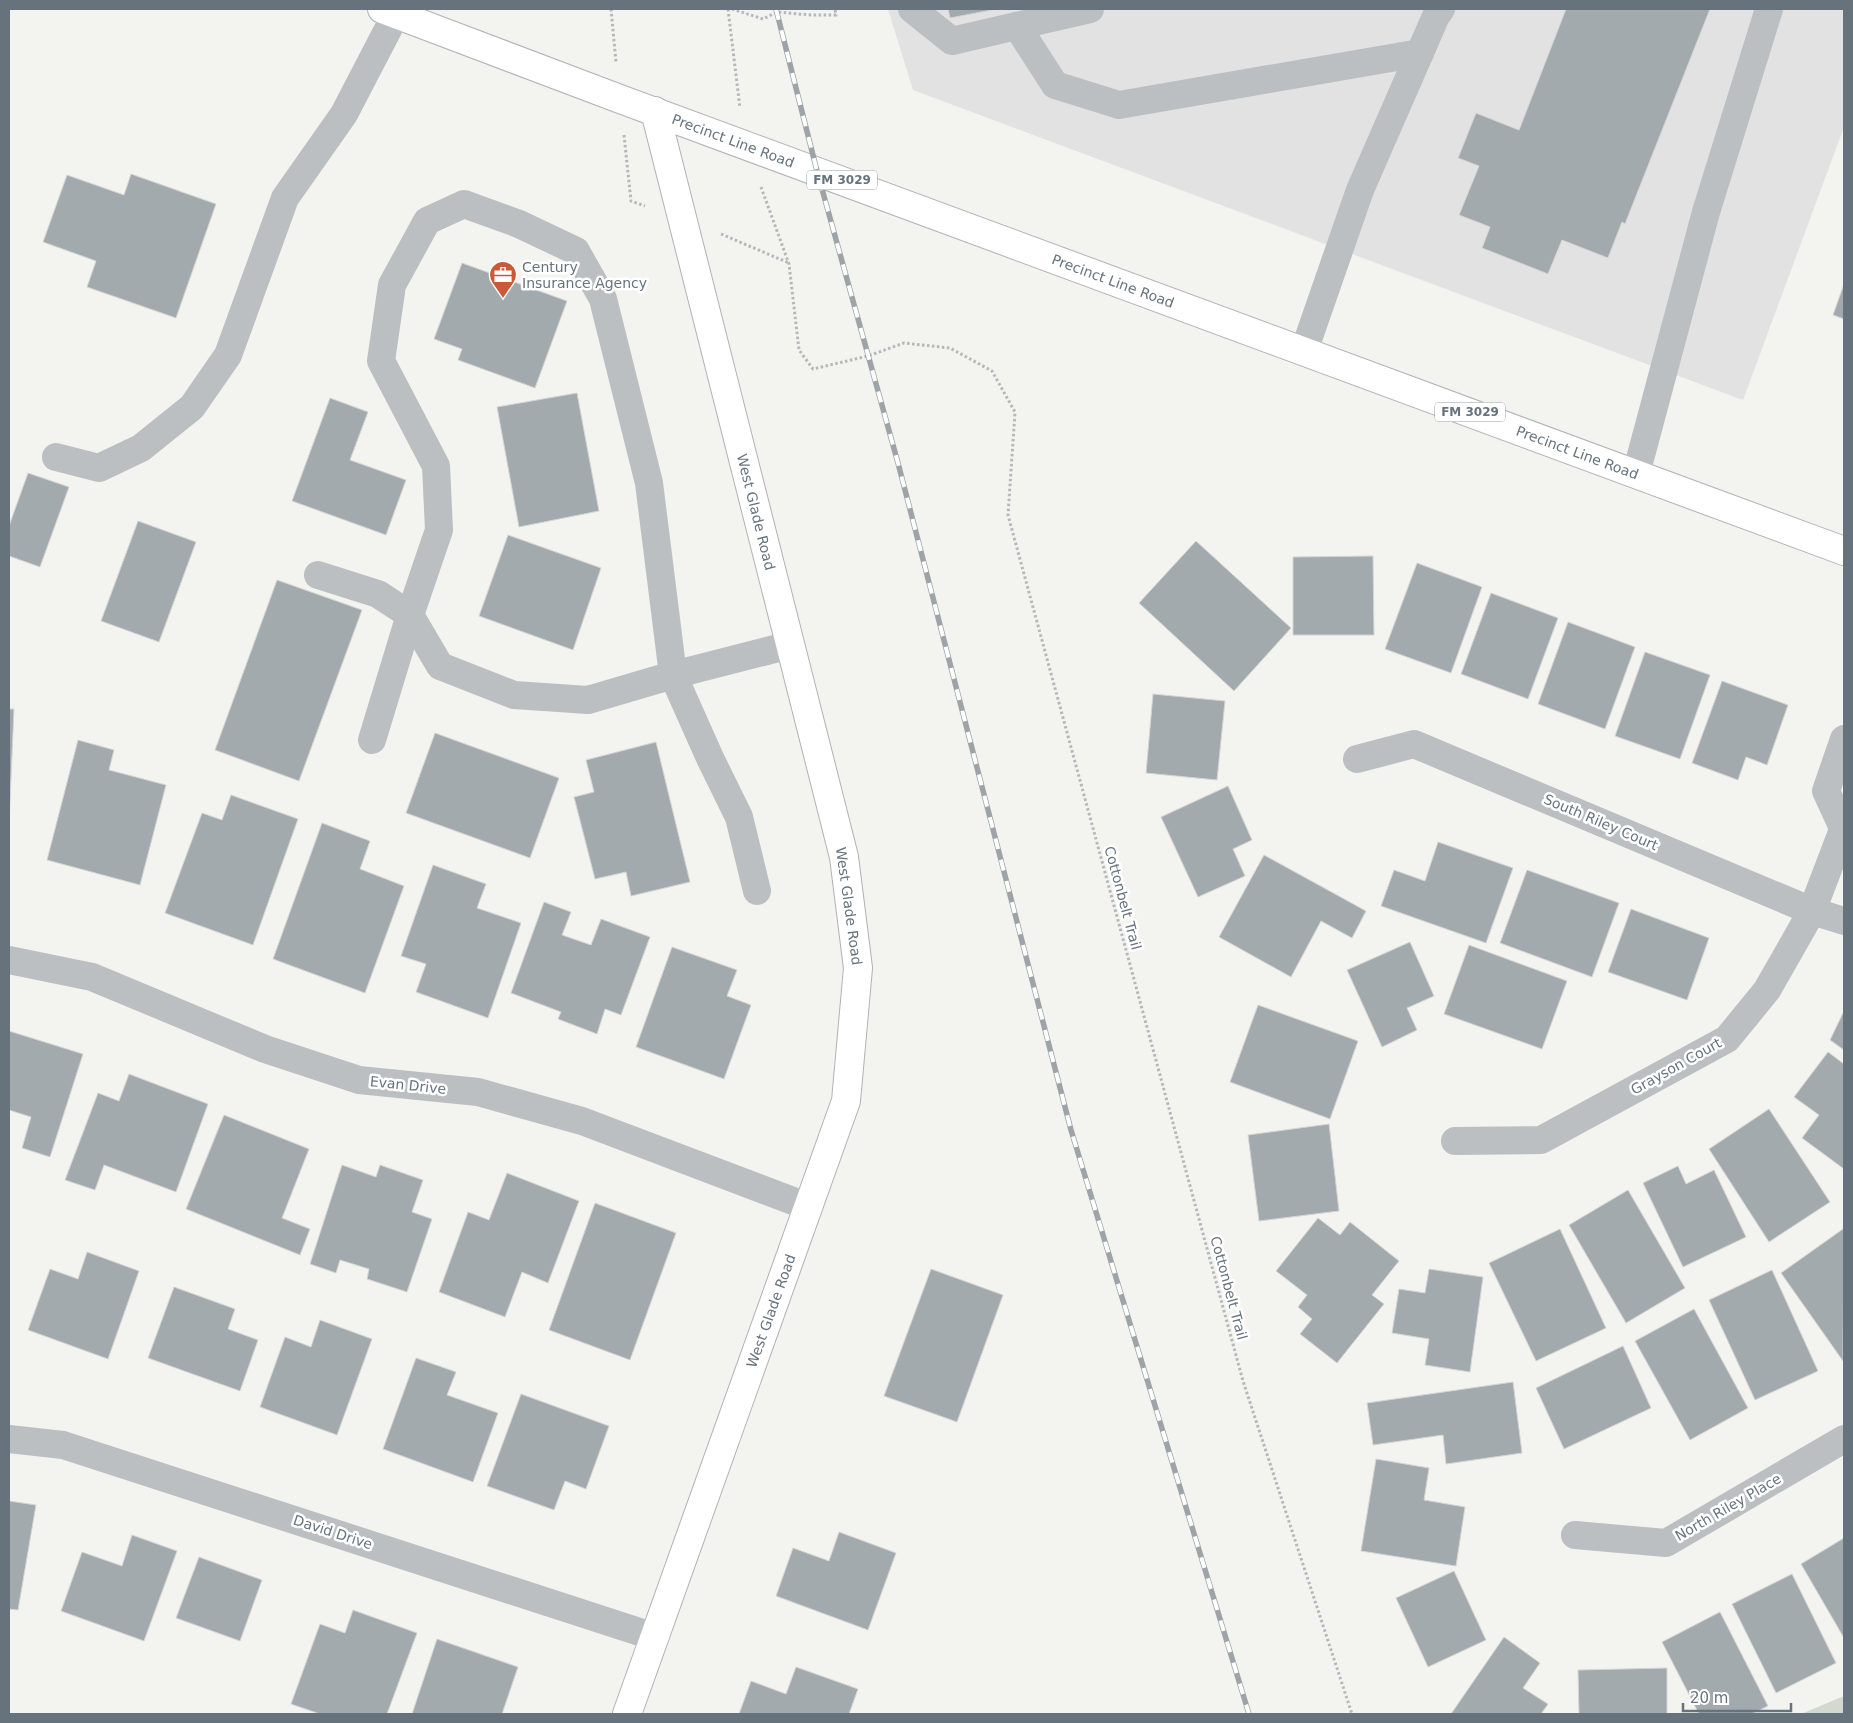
<svg xmlns="http://www.w3.org/2000/svg" width="1853" height="1723" font-family="'DejaVu Sans',sans-serif">
  <style>
    .built { fill: #e1e2e1 }
    .green { fill: #d3d8d0 }
    .building { fill: #a3aaae; stroke: #d5d5d3 }
    .lines { fill: none; stroke-linecap: round; stroke-linejoin: round }
    .major-casing { stroke: #afb3b6; stroke-width: 30 }
    .path { stroke: #b5b8ba; stroke-width: 3; stroke-dasharray: 2.5 2.5; stroke-linecap: butt }
    .minor { stroke: #bbbfc1; stroke-width: 28 }
    .major { stroke: #fff; stroke-width: 28 }
    .rail-casing { stroke: #9da3a7; stroke-width: 5.5 }
    .rail { stroke: #fff; stroke-width: 4; stroke-dasharray: 11; stroke-linecap: butt }
    .labels { text-anchor: middle; dominant-baseline: central; stroke-width: 5; stroke-linejoin: round; paint-order: stroke }
    .shield { fill: #fff; stroke: #949da4; stroke-width: 1 }
    .shield-label { font-size: 12px; font-weight: bold; fill: #66737d }
    .street-label { font-size: 14px; fill: #66737d; stroke: #fff }
    .poi-label { font-size: 14px; fill: #66737d; stroke: #fff; text-anchor: start }
  </style>
  <rect width="100%" height="100%" fill="#f3f3f0"/>
  <path class="built" d="M888,9H1844V127L1743,400L913,90Z"/>
  <path class="green" d="M1844,1696V1714H1801Z"/>
  <g class="building">
    <path d="M948,9H997L950,18Z"/>
    <path d="M1566,9H1710L1625,224L1622,222L1608,258L1562,240L1548,274L1482,248L1490,227L1459,215L1479,166L1458,158L1476,113L1519,130Z"/>
    <path d="M131,174L216,204L176,318L87,287L96,261L43,242L67,175L124,195Z"/>
    <path d="M462,263L567,301L535,388L458,360L462,349L434,339Z"/>
    <path d="M1844,284V319L1833,315Z"/>
    <path d="M577,393L599,511L519,527L497,407Z"/>
    <path d="M330,398L368,412L350,460L406,480L386,535L292,501Z"/>
    <path d="M28,473L69,487L40,567L9,556V526Z"/>
    <path d="M138,521L196,542L159,642L101,621Z"/>
    <path d="M508,535L601,568L573,650L479,616Z"/>
    <path d="M1196,541L1291,628L1234,691L1139,603Z"/>
    <path d="M1373,556L1374,635H1293V557Z"/>
    <path d="M1417,563L1482,587L1451,673L1385,649Z"/>
    <path d="M277,580L362,610L299,781L215,750Z"/>
    <path d="M1491,593L1558,618L1528,699L1461,674Z"/>
    <path d="M1568,622L1635,647L1605,729L1538,704Z"/>
    <path d="M1645,652L1710,675L1680,759L1615,736Z"/>
    <path d="M1722,681L1788,705L1767,765L1746,757L1738,780L1692,763Z"/>
    <path d="M1153,694L1225,701L1217,780L1146,773Z"/>
    <path d="M9,709H14L9,825Z"/>
    <path d="M435,733L559,778L530,858L406,813Z"/>
    <path d="M78,740L114,750L109,770L166,785L140,885L47,860Z"/>
    <path d="M656,742L690,882L631,896L626,872L595,879L574,797L594,792L586,760Z"/>
    <path d="M1228,786L1252,840L1233,849L1245,876L1198,897L1161,817Z"/>
    <path d="M231,795L298,819L253,945L165,913L202,813L222,820Z"/>
    <path d="M322,823L370,841L360,869L404,886L365,993L273,959Z"/>
    <path d="M1438,842L1513,868L1486,943L1381,906L1394,870L1425,881Z"/>
    <path d="M1264,855L1366,911L1352,938L1321,921L1291,977L1219,937Z"/>
    <path d="M433,865L486,884L477,908L521,923L488,1018L416,992L426,964L401,956Z"/>
    <path d="M1527,870L1619,903L1592,977L1500,943Z"/>
    <path d="M544,902L571,912L562,935L591,945L601,919L650,937L621,1015L605,1009L597,1034L558,1019L561,1012L511,993Z"/>
    <path d="M1631,909L1709,938L1687,1000L1608,972Z"/>
    <path d="M1410,942L1434,996L1407,1008L1417,1030L1382,1047L1347,970Z"/>
    <path d="M1469,945L1567,981L1542,1049L1444,1014Z"/>
    <path d="M672,947L737,970L727,996L751,1005L724,1079L636,1047Z"/>
    <path d="M1258,1005L1358,1041L1330,1119L1230,1082Z"/>
    <path d="M1844,1011V1050L1830,1040Z"/>
    <path d="M9,1031L83,1054L50,1157L22,1148L31,1117L9,1110Z"/>
    <path d="M1828,1052L1844,1064V1169L1802,1138L1819,1115L1794,1097Z"/>
    <path d="M129,1074L208,1104L176,1192L104,1165L95,1190L65,1180L98,1093L119,1101Z"/>
    <path d="M1769,1109L1830,1202L1769,1242L1709,1149Z"/>
    <path d="M224,1115L309,1149L282,1218L310,1229L300,1255L186,1209Z"/>
    <path d="M1329,1124L1339,1211L1259,1221L1248,1135Z"/>
    <path d="M342,1165L376,1177L380,1165L423,1180L412,1212L432,1219L407,1292L367,1279L369,1269L340,1260L336,1273L310,1264Z"/>
    <path d="M1678,1166L1686,1184L1714,1170L1746,1237L1683,1267L1643,1183Z"/>
    <path d="M507,1173L579,1201L548,1283L522,1272L505,1317L439,1292L468,1212L489,1220Z"/>
    <path d="M1628,1190L1685,1288L1626,1323L1569,1225Z"/>
    <path d="M595,1203L676,1233L630,1360L549,1330Z"/>
    <path d="M1318,1218L1340,1235L1350,1222L1399,1261L1372,1295L1384,1304L1337,1363L1300,1334L1312,1319L1298,1307L1307,1295L1276,1271Z"/>
    <path d="M1560,1229L1606,1328L1536,1361L1489,1263Z"/>
    <path d="M1843,1229L1844,1231L1843,1361L1781,1273Z"/>
    <path d="M87,1252L139,1271L108,1359L28,1330L50,1269L78,1279Z"/>
    <path d="M931,1269L1003,1295L957,1422L884,1396Z"/>
    <path d="M1429,1269L1483,1277L1470,1372L1425,1365L1429,1339L1392,1333L1399,1289L1425,1293Z"/>
    <path d="M1772,1270L1818,1371L1755,1400L1709,1300Z"/>
    <path d="M174,1287L235,1309L228,1329L258,1340L240,1391L148,1358Z"/>
    <path d="M1694,1309L1748,1408L1690,1440L1635,1341Z"/>
    <path d="M320,1320L372,1339L337,1435L260,1407L285,1337L311,1347Z"/>
    <path d="M1623,1346L1651,1408L1564,1449L1536,1388Z"/>
    <path d="M416,1358L456,1372L447,1395L498,1413L473,1482L383,1449Z"/>
    <path d="M1513,1382L1522,1453L1446,1464L1443,1435L1373,1445L1367,1403Z"/>
    <path d="M521,1394L609,1426L586,1489L565,1481L554,1510L487,1486Z"/>
    <path d="M1376,1459L1429,1468L1424,1500L1465,1507L1456,1566L1361,1551Z"/>
    <path d="M9,1501L36,1505L18,1610L9,1609Z"/>
    <path d="M839,1532L896,1553L868,1630L776,1596L793,1548L829,1561Z"/>
    <path d="M132,1535L177,1551L144,1641L61,1611L82,1552L122,1566Z"/>
    <path d="M1844,1538V1638L1801,1564Z"/>
    <path d="M199,1557L262,1580L240,1641L176,1618Z"/>
    <path d="M1454,1571L1486,1640L1428,1667L1396,1598Z"/>
    <path d="M1792,1574L1836,1663L1776,1693L1732,1604Z"/>
    <path d="M353,1610L417,1633L387,1714H320L291,1704L320,1624L345,1633Z"/>
    <path d="M1720,1612L1768,1706L1751,1714H1699L1662,1642Z"/>
    <path d="M1504,1637L1540,1663L1523,1688L1548,1704L1541,1714H1451Z"/>
    <path d="M437,1639L518,1667L502,1714H412Z"/>
    <path d="M796,1667L858,1689L849,1714H739L751,1681L786,1694Z"/>
    <path d="M1667,1668V1714H1579L1578,1670Z"/>
  </g>
  <g class="lines">
    <defs>
      <g id="major">
        <path id="s1" d="M382,9L620,99L1844,551"/>
        <path id="s2" d="M627,1714L846,1101L858,968L844,857L655,111"/>
      </g>
    </defs>
    <use href="#major" class="major-casing"/>
    <g class="path">
      <path d="M611,9L616,62"/>
      <path d="M728,9L740,108"/>
      <path d="M732,9L763,19L777,12L811,15H836L835,9"/>
      <path d="M624,135L631,201L645,206"/>
      <path d="M761,187L789,264L799,350L813,369L868,356L904,343L950,348L992,371L1015,412L1008,515L1243,1381L1352,1714"/>
      <path d="M721,234L789,263"/>
    </g>
    <g class="minor">
      <path d="M912,9L952,41L1090,9"/>
      <path d="M1017,26L1055,85L1119,105L1420,53"/>
      <path d="M1304,351L1360,190L1436,16L1441,9"/>
      <path d="M56,457L99,468L141,448L192,407L228,355L285,198L344,114L396,14"/>
      <path d="M1636,474L1706,212L1769,9"/>
      <path d="M318,575L378,594L410,615L440,666L514,695L588,700L673,675L790,645"/>
      <path d="M372,740L410,615L439,530L436,466L381,361L392,285L427,221L464,204L519,224L576,251L603,299L649,483L673,675L710,758L739,817L757,891"/>
      <path d="M1357,759L1414,744L1812,911L1844,921"/>
      <path d="M1843,828L1826,791L1844,739"/>
      <path d="M9,960L92,977L265,1049L359,1080L478,1092L582,1121L809,1207"/>
      <path d="M1455,1141L1541,1140L1727,1039L1767,990L1812,911L1844,827"/>
      <path d="M9,1439L63,1445L655,1637"/>
      <path d="M1575,1535L1666,1543L1844,1439"/>
    </g>
    <use href="#major" class="major"/>
    <defs>
      <path id="rail" d="M776,9L817,171L898,463L1071,1130L1249,1714"/>
    </defs>
    <use href="#rail" class="rail-casing"/>
    <use href="#rail" class="rail"/>
  </g>
  <defs>
    <symbol id="office-pin" viewBox="-11 -11 22 30"><path d="M0 17L-7.5 6A9.5 9.5 0 1 1 7.5 6Z" fill="#cb5838" stroke="#fff"/><path d="M-6-3h4V-5.5h4V-3h4V5H-6ZM-1-4.5V-3h2v-1.5ZM-6 0V1H6V0Z" fill="#fff"/></symbol>
  </defs>
  <g fill-rule="evenodd">
    <use href="#office-pin" x="487" y="259" width="32" height="43"/>
  </g>
  <g class="labels">
    <g class="shield">
      <rect x="807" y="170.5" width="70" height="19" rx="4"/>
      <rect x="1435" y="402.5" width="70" height="19" rx="4"/>
    </g>
    <g class="shield-label">
      <text x="842" y="180">FM 3029</text>
      <text x="1470" y="412">FM 3029</text>
    </g>
    <g class="street-label">
      <text stroke="none"><textPath href="#s1" startOffset="375">Precinct Line Road</textPath></text>
      <text stroke="none"><textPath href="#s1" startOffset="780">Precinct Line Road</textPath></text>
      <text stroke="none"><textPath href="#s1" startOffset="1275">Precinct Line Road</textPath></text>
      <text transform="translate(756 512) rotate(76)">West Glade Road</text>
      <text transform="translate(1601 822) rotate(23)">South Riley Court</text>
      <text transform="translate(1123 898) rotate(75)">Cottonbelt Trail</text>
      <text transform="translate(849 906) rotate(82)">West Glade Road</text>
      <text transform="translate(1676 1066) rotate(-29)">Grayson Court</text>
      <text transform="translate(408 1085) rotate(6)">Evan Drive</text>
      <text transform="translate(1229 1288) rotate(75)">Cottonbelt Trail</text>
      <text stroke="none"><textPath href="#s2" startOffset="428">West Glade Road</textPath></text>
      <text transform="translate(1728 1507) rotate(-30)">North Riley Place</text>
      <text transform="translate(333 1532) rotate(18)">David Drive</text>
    </g>
    <g class="poi-label">
      <text x="522" y="267">Century<tspan x="522" dy="16">Insurance Agency</tspan></text>
    </g>
  </g>
  <rect width="1853" height="1723" fill="none" stroke="#66737d" stroke-width="20"/>
  <path d="M1683 1703v8h108v-8" fill="none" stroke="#66737d" stroke-width="2.5"/>
  <text x="1690" y="1703" font-size="15" fill="#66737d" stroke="#ffffff" stroke-width="4" paint-order="stroke">20 m</text>
</svg>
